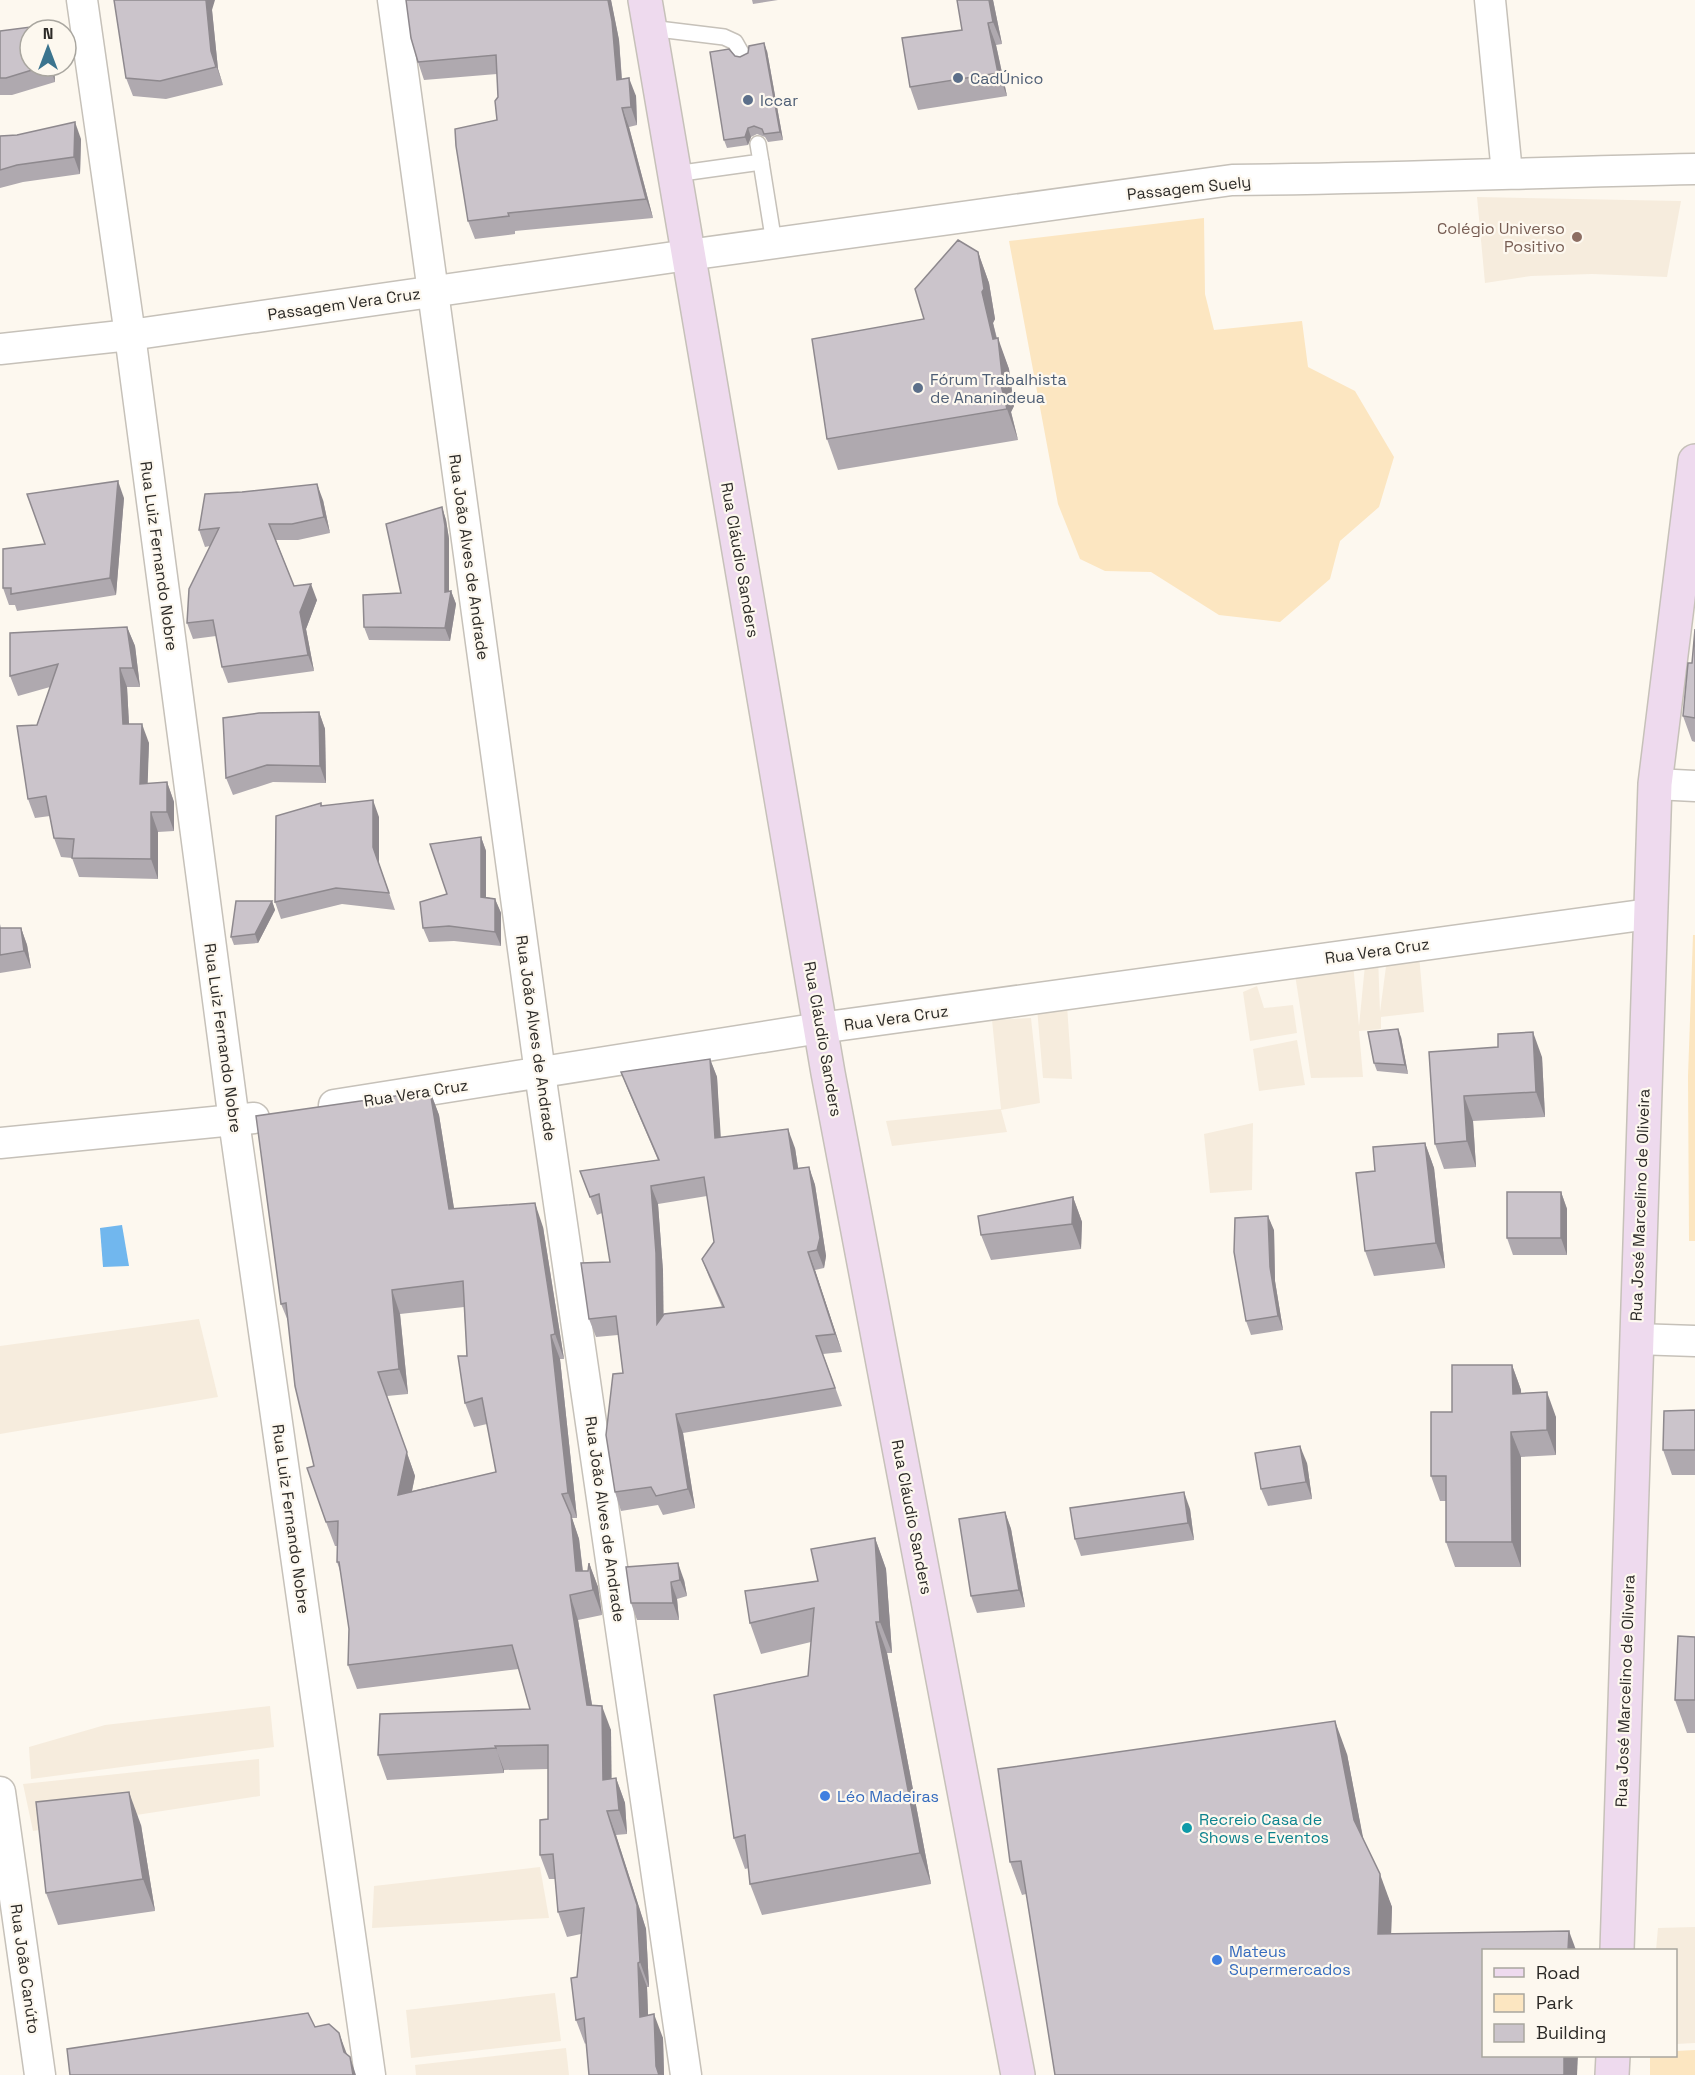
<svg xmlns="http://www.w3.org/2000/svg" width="1695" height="2075" font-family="'Space Grotesk',sans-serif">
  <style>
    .built { fill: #f6ecdd }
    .green { fill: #fce6c1 }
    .water { fill: #71b7ee }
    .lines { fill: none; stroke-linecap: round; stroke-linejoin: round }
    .lane-casing { stroke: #c6c1b9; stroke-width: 18 }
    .street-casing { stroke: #c6c1b9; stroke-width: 33 }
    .secondary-casing { stroke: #c6c1b9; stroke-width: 36 }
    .lane { stroke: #fff; stroke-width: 15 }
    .street { stroke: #fff; stroke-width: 30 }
    .secondary { stroke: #eedaee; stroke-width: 33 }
    .wall { fill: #afa9af; fill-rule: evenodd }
    .shaded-wall { fill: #8e898e }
    .building { fill: #cbc4cb; stroke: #8e898e; stroke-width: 1.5; fill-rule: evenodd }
    .service-dot { fill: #5c6f8a; stroke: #fdf8ef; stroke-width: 2 }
    .education-dot { fill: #8d6e63; stroke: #fdf8ef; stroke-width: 2 }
    .shop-dot { fill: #3f7fe0; stroke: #fdf8ef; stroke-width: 2 }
    .culture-dot { fill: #0f9aa8; stroke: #fdf8ef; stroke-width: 2 }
    .labels { text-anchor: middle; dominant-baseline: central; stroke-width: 4.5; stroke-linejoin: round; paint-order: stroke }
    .service-label { font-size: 16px; fill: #4e5e75; stroke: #fdf8ef; text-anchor: start }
    .street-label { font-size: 16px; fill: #2c2a27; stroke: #fdf8ef }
    .education-label { font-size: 16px; fill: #785e54; stroke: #fdf8ef; text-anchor: end }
    .shop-label { font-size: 16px; fill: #366cbe; stroke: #fdf8ef; text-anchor: start }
    .culture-label { font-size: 16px; fill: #0d838f; stroke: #fdf8ef; text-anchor: start }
  </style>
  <rect width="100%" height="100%" fill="#fdf8ef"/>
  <g class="built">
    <path d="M1477,197L1681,201L1667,277L1592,274L1531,276L1485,283Z"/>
    <path d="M1366,955L1378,956L1380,1012L1387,959L1419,955L1424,1012L1381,1017V1029L1359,1031L1363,1077L1311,1078L1294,968L1353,964L1359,1026Z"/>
    <path d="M1257,986L1264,1008L1293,1005L1297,1033L1250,1041L1243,992Z"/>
    <path d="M1067,1005L1072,1079L1043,1078L1037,1008Z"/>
    <path d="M1031,1018L1040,1103L1001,1110L1007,1132L892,1146L886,1121L1001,1109L992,1020Z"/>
    <path d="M1297,1040L1305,1085L1259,1091L1253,1049Z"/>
    <path d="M1253,1123L1252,1190L1210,1193L1204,1134Z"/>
    <path d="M199,1319L218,1397L0,1434V1346Z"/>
    <path d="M270,1706L274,1747L31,1779L29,1747L105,1725Z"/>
    <path d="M259,1759L260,1796L33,1831L23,1784Z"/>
    <path d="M540,1867L549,1918L372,1928L374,1886Z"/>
    <path d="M1695,1927V2043L1676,2044V1950H1656L1658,1928Z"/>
    <path d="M555,1993L561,2041L411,2058L406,2010Z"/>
    <path d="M566,2048L569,2075H416L415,2065Z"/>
  </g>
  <g class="green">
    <path d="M1204,218L1205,294L1214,330L1302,321L1308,367L1355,391L1394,457L1379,507L1340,541L1330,579L1280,622L1219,615L1151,572L1105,571L1080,559L1058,504L1009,241Z"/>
    <path d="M1693,935H1695V1241H1689L1688,1076Z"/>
    <path d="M1695,2050V2075H1650V2056H1676V2051Z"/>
  </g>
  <path class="water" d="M122,1225L129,1266L103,1267L100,1228Z"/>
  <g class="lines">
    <defs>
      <g id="lane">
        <path d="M650,28L724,37L735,42L743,56"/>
        <path d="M761,162L774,243"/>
        <path d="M675,174L761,162L758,144"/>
      </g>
      <g id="street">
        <path d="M82,0L130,335L234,1121L370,2075"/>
        <path d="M393,0L540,1073L686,2075"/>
        <path d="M1490,0L1507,173"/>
        <path d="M0,349L130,335L688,255L1232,180C1387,179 1541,172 1695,169"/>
        <path d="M1655,784L1695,786"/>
        <path d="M334,1105L820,1028L1649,914"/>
        <path d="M0,1143L254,1118"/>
        <path d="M1636,1339L1695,1341"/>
        <path d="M0,1792L40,2075"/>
      </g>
      <g id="secondary">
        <path d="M645,0L828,1073L1018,2075"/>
        <path d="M1617,1950L1655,784L1695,461"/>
        <path d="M1612,2075L1613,2056"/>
      </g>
    </defs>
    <use href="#lane" class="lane-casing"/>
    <use href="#street" class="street-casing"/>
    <use href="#secondary" class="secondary-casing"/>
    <use href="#lane" class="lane"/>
    <use href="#street" class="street"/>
    <use href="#secondary" class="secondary"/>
  </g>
  <g class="wall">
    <path d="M406,0H611L619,40L622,79L636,96L637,125L629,127L653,218L515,231V234L475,239L468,221L497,120L498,97L497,74L424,80L418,62Z"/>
    <path d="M752,0H778L753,4Z"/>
    <path d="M993,0L1002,44L996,45L1007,96L918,110L910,87L962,30Z"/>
    <path d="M212,10L218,69L223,85L166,99L133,96L126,78Z"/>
    <path d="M0,31L30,66H54L55,82L12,95H0Z"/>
    <path d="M767,51L783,140L768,142L765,137L757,134L751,137L748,145L727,148L724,140L735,56L740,57Z"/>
    <path d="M17,135L81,139L80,174L23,182L0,188V136Z"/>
    <path d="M978,252L989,283L995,319L993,323L997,338L1009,369L1014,406L1011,412L1018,440L838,470L827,439Z"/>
    <path d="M124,498L116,595L17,611L15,605H9L3,588L45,544Z"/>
    <path d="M323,500L330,533L298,540H276L294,586L317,600L306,629L314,671L228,683L222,667L216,636L193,639L187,623L210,546L205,547L199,530Z"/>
    <path d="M442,507L446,520L449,539V591H451L456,604L450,641L369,640L364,627L401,593Z"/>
    <path d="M127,627L135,646L140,687H127L129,724L149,743L147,784L167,782L174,802V831L158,832V879L79,877L72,858L61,857L54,838L50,816L35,818L28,799L37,725L50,687L18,696L10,676Z"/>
    <path d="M1695,629V742L1692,741L1683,716L1692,663Z"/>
    <path d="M319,712L325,729L326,783L273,782L233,795L226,778Z"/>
    <path d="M321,803L322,806L379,817V864L395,910L342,904L281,919L275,902Z"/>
    <path d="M481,837L486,851V897L495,899L501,913V946L454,941L429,942L423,928L447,894Z"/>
    <path d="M272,901L275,910L258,943L234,945L231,937Z"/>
    <path d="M0,924L1,928H21L27,945L31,968L0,973Z"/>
    <path d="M1401,1037L1408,1074L1377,1071L1374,1063Z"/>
    <path d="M1429,1052L1542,1057L1545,1117L1473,1121L1476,1167L1444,1169L1435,1144Z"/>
    <path d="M710,1059L717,1077L720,1137L795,1148L798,1168L809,1167L815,1185L826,1256L824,1268L815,1270L842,1352L823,1354L842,1406L683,1433L695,1508L663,1515L658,1505L621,1511L615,1492L623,1373L618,1335L596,1337L589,1319L610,1262L602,1213L597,1215L580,1171L658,1160L628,1090L621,1072ZM707,1196L714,1242L702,1259L709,1277L722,1307L663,1315V1271L658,1204Z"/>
    <path d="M430,1091L439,1115L454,1209L543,1227L564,1359H560L577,1518H572L579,1539L583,1571H588L589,1563L598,1587L602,1615L578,1620L592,1705L611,1730V1779L616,1778L625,1803L627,1834L616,1835L646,1929L649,1987H647L648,2015L663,2038L664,2075H589L586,2043L585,2044L576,2020L577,1977L581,1934L567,1937L558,1912L555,1879H549L540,1855L548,1819V1769L504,1770V1773L387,1780L378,1755L530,1709L519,1669L357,1689L348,1665L349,1629L341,1574L337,1562V1546H335L326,1522L314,1466L288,1321L281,1304ZM464,1307L467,1356L465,1403L474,1427L487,1424L496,1472L412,1491L415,1476L387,1396L408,1394L400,1314Z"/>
    <path d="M1425,1143L1434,1168L1445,1268L1374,1276L1365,1251L1375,1171Z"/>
    <path d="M1561,1192L1567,1209V1255H1513L1507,1238Z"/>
    <path d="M1073,1197L1082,1222L1081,1249L991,1260L981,1235Z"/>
    <path d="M1274,1230L1275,1281L1283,1330L1251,1335L1246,1321Z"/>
    <path d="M1512,1365L1521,1390V1393L1556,1417V1455L1521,1457V1567H1455L1446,1542V1501H1440L1431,1476L1452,1412Z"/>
    <path d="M1695,1410V1475H1672L1663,1450Z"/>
    <path d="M1307,1463L1312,1499L1268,1506L1261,1489Z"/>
    <path d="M1190,1509L1194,1540L1081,1556L1075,1539Z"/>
    <path d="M1005,1512L1011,1529L1025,1607L977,1613L971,1596Z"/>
    <path d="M875,1538L886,1569L892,1653H887L931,1884L762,1915L750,1884L749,1868L745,1869L734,1838L808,1676L811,1642L761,1654L750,1623L818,1581Z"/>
    <path d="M626,1567L684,1580L687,1596L677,1599L679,1620H637L631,1603Z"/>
    <path d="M1695,1637V1733H1687L1675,1700Z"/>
    <path d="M1347,1754L1363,1839L1392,1907L1391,1934L1484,1950L1026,1894L1022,1895L1010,1862Z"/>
    <path d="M141,1825L155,1911L58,1925L46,1893Z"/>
  </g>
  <g class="shaded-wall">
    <path d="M206,0H215L212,10L218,69L223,85L211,51Z"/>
    <path d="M608,0H611L619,40L623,99L617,80Z"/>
    <path d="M989,0H993L1002,44L993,22Z"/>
    <path d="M988,23L996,45L1007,96L998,73Z"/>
    <path d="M764,43L767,51L783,140L780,132Z"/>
    <path d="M50,66H54L55,82Z"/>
    <path d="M629,78L636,96L637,125L631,107Z"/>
    <path d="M622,108L629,127L653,218L646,199Z"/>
    <path d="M75,122L81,139L80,174L74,157Z"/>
    <path d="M748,128L751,137L748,145L745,137Z"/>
    <path d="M978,252L989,283L995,319L993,323L998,345V338L1009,369L1014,406L1011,412L1018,440L1007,409L1000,381L993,339L982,292Z"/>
    <path d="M118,481L124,498L116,595L110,578Z"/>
    <path d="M317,484L323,500L330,533L324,517Z"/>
    <path d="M442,507L446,520L449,539V603L451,591L456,604L450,641L445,628Z"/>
    <path d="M311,584L317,600L306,629L314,671L308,655L300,612Z"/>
    <path d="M127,627L135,646L140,687L133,668Z"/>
    <path d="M120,668L127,687L130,743L123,724Z"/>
    <path d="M319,712L325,729L326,783L320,766Z"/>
    <path d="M142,724L149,743L147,804L140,784Z"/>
    <path d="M167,782L174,802V831L167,812Z"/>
    <path d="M373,800L379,817V864L395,910L373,847Z"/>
    <path d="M151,812L158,832V879L151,859Z"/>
    <path d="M481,837L486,851V911L481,897Z"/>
    <path d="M495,899L501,913V946L495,932Z"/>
    <path d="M272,901L275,910L258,943L255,934Z"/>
    <path d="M21,928L27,945L31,968L24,951Z"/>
    <path d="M1398,1029L1401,1037L1408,1074L1405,1065Z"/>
    <path d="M1533,1032L1542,1057L1545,1117L1536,1092Z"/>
    <path d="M710,1059L717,1077L722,1156L715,1138Z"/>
    <path d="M430,1091L439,1115L458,1233L449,1209Z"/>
    <path d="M1464,1096L1473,1121L1476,1167L1467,1141Z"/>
    <path d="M788,1129L795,1148L801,1187L794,1169Z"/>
    <path d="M1425,1143L1434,1168L1445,1268L1436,1243Z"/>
    <path d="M809,1167L815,1185L826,1256L824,1268L817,1250Z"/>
    <path d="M651,1186L658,1204L663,1271L664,1343L657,1324Z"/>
    <path d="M1561,1192L1567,1209V1255L1561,1238Z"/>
    <path d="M1073,1197L1082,1222L1081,1249L1072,1224Z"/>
    <path d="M535,1203L543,1227L564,1359L555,1334Z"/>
    <path d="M1268,1216L1274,1230L1275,1281L1283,1330L1278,1316L1270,1267Z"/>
    <path d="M808,1252L815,1270L842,1352L835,1334Z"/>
    <path d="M392,1290L400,1314L408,1394L399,1369Z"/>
    <path d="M551,1335L560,1359L577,1518L568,1493Z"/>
    <path d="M1512,1365L1521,1390L1522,1419L1513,1394Z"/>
    <path d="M1547,1392L1556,1417V1455L1547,1430Z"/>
    <path d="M387,1396L415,1476L406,1519L398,1495Z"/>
    <path d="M676,1414L683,1433L695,1508L688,1489Z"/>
    <path d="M1511,1432L1521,1457V1567L1512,1542Z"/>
    <path d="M1300,1446L1307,1463L1312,1499L1306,1482Z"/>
    <path d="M1184,1492L1190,1509L1194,1540L1188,1523Z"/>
    <path d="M1005,1512L1011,1529L1025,1607L1019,1590Z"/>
    <path d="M571,1515L579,1539L585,1592L576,1571Z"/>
    <path d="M875,1538L886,1569L892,1653L880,1622Z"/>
    <path d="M589,1563L598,1587L602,1615L593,1590Z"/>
    <path d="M678,1563L684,1580L687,1596L680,1580Z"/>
    <path d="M671,1582L677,1599L679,1620L673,1603Z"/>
    <path d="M570,1595L578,1620L596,1729L587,1705Z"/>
    <path d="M876,1622L887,1653L931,1884L920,1853Z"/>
    <path d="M602,1706L611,1730L612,1804L603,1780Z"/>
    <path d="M1335,1721L1347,1754L1366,1853L1354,1820Z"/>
    <path d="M495,1746L504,1770V1773L496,1748Z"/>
    <path d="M616,1778L625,1803L627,1834L619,1810Z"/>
    <path d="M129,1792L141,1825L155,1911L143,1879Z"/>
    <path d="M607,1811L616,1835L646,1929L649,1987L640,1962Z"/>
    <path d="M1380,1874L1392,1907L1390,1967L1378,1934Z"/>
    <path d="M1569,1931L1576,1950H1568Z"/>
    <path d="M638,1963L647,1987L649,2041L640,2017Z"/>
    <path d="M654,2014L663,2038L664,2075H659L656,2066Z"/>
    <path d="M339,2033L351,2065L350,2057L356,2075H352L344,2052Z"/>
    <path d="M1564,2055H1578L1577,2075H1564Z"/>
  </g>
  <g class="building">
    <path d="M114,0H206L211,51L216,67L160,81L126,78Z"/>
    <path d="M406,0H608L612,21L617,80L629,78L631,107L622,108L646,199L508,213L509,216L468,221L456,146L455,129L497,120L495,101L498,97L496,55L418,62L411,38Z"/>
    <path d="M957,0H989L993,22L988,23L998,73L910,87L902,38L962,30Z"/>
    <path d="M46,25V30H30V66H45L6,78H0V31Z"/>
    <path d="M764,43L780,132L764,134L762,129L754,126L748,128L745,137L724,140L710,52L729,49L735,56L740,57L748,53L749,46Z"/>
    <path d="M75,122L74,157L17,165L0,170V136L17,135Z"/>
    <path d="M958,240L978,252L984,289L982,292L993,339L998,338L1002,375L1000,381L1007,409L827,439L812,339L924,319L915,289Z"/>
    <path d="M118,481L110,578L11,594V588H3V549L45,544L27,494Z"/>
    <path d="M317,484L324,517L292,524H269L294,586L311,584L300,612L308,655L222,667L213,620L187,623L189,589L219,528L199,530L205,494L242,492Z"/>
    <path d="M442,507L445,526V592L451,591L445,628L364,627L363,595L401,593L386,524Z"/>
    <path d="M127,627L133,668H120L123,724H142L140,784L167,782V812H151V859L72,858L74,839L54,838L46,796L28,799L17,726L37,725L58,664L10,676V633Z"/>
    <path d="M1695,629V718L1683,716L1688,663H1692Z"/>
    <path d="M319,712L320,766L267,765L226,778L223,718L259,713Z"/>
    <path d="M373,800V847L389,893L336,888L275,902L276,816L321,803V806Z"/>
    <path d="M481,837V897L495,899V932L449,926L423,928L420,902L447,894L430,844Z"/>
    <path d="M236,901H272L255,934L231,937Z"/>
    <path d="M0,928H21L24,951L0,955Z"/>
    <path d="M1398,1029L1405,1065L1374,1063L1368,1032Z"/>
    <path d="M1533,1032L1536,1092L1464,1096L1467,1141L1435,1144L1429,1052L1498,1047V1034Z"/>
    <path d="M710,1059L715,1138L788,1129L794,1169L809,1167L820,1238L817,1250L808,1252L835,1334L816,1336L835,1388L676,1414L688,1489L656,1496L651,1487L615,1492L606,1435L613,1374L623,1373L616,1316L589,1319L581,1263L610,1262L599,1194L590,1197L580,1171L659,1160L621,1072ZM704,1177L714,1242L702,1259L724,1307L664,1314L657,1324L656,1253L651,1186Z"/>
    <path d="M430,1091L449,1209L535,1203L555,1334L551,1335L568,1493L562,1494L571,1515L576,1571H588L589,1563L593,1590L570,1595L587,1705L602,1706L603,1780L616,1778L619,1810L607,1811L637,1905L640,1962L638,1963L640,2017L654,2014L656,2066L659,2075H589L584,2018L576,2020L571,1978L577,1977L584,1908L558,1912L553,1854L540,1855V1820L548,1819V1745L495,1746L496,1748L378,1755L380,1714L530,1709L512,1645L348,1665L349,1629L339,1562H337L338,1521L326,1522L307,1468L314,1466L295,1386L286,1303L281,1304L256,1116ZM463,1281L467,1356H458L465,1403L482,1398L496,1472L398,1495L407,1452L378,1372L399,1369L392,1290Z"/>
    <path d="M1425,1143L1436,1243L1365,1251L1356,1173L1375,1171L1373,1147Z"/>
    <rect x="1507" y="1192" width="54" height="46"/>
    <path d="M1073,1197L1072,1224L981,1235L978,1216Z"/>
    <path d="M1268,1216L1270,1267L1278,1316L1246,1321L1234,1252L1235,1218Z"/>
    <path d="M1452,1365H1512L1513,1394L1547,1392V1430L1511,1432L1512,1542H1446V1476H1431V1412H1452Z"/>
    <path d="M1695,1410V1450H1663L1664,1411Z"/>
    <path d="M1300,1446L1306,1482L1261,1489L1255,1453Z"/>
    <path d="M1184,1492L1188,1523L1075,1539L1070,1508Z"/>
    <path d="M1005,1512L1019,1590L971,1596L959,1519Z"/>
    <path d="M875,1538L880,1622H876L920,1853L750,1884L745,1835L734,1838L714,1695L808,1676L814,1608L750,1623L745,1591L818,1581L811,1549Z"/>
    <path d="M678,1563L680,1580L671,1582L673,1603H631L626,1567Z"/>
    <path d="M1678,1636L1695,1637V1700H1675Z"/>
    <path d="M1335,1721L1354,1820L1380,1874L1378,1934L1569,1931L1568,1950H1484V2055H1564V2075H1055L1021,1861L1010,1862L998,1769Z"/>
    <path d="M129,1792L143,1879L46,1893L36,1802Z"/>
    <path d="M308,2013L315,2027L329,2024L339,2033L344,2052L350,2057L353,2075H70L67,2049Z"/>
  </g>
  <g class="service-dot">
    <circle cx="958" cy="78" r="6"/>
    <circle cx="748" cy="100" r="6"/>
    <circle cx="918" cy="388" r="6"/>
  </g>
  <circle class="education-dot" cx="1577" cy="237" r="6"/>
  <g class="shop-dot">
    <circle cx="825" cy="1796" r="6"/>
    <circle cx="1217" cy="1960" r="6"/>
  </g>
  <circle class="culture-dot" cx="1187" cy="1828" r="6"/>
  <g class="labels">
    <g class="service-label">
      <text x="970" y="78">CadÚnico</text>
      <text x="760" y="100">Iccar</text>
      <text x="930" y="379">Fórum Trabalhista<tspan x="930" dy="18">de Ananindeua</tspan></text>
    </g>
    <g class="street-label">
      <text transform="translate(1189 188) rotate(-6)">Passagem Suely</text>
      <text transform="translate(344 304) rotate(-8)">Passagem Vera Cruz</text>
      <text transform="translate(159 556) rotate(82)">Rua Luiz Fernando Nobre</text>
      <text transform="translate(469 557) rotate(82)">Rua João Alves de Andrade</text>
      <text transform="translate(740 560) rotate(80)">Rua Cláudio Sanders</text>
      <text transform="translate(1377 951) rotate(-8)">Rua Vera Cruz</text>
      <text transform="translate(896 1018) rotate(-8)">Rua Vera Cruz</text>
      <text transform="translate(223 1038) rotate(82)">Rua Luiz Fernando Nobre</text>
      <text transform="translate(536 1038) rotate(82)">Rua João Alves de Andrade</text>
      <text transform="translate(823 1039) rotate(80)">Rua Cláudio Sanders</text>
      <text transform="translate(416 1093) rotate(-9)">Rua Vera Cruz</text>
      <text transform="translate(1640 1205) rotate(-88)">Rua José Marcelino de Oliveira</text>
      <text transform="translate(912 1517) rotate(79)">Rua Cláudio Sanders</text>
      <text transform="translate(291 1519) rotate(82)">Rua Luiz Fernando Nobre</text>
      <text transform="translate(605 1519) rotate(82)">Rua João Alves de Andrade</text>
      <text transform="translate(1625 1691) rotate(-88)">Rua José Marcelino de Oliveira</text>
      <text transform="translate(25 1969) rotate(82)">Rua João Canúto</text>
    </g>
    <g class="education-label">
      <text x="1565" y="228">Colégio Universo<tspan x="1565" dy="18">Positivo</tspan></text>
    </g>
    <g class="shop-label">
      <text x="837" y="1796">Léo Madeiras</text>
      <text x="1229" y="1951">Mateus<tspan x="1229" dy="18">Supermercados</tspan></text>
    </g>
    <g class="culture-label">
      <text x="1199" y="1819">Recreio Casa de<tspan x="1199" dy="18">Shows e Eventos</tspan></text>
    </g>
  </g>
  <rect x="1482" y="1949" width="195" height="108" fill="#fdf8ef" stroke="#a9a69f" stroke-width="1.5"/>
  <rect x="1494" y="1968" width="30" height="9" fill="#eedaee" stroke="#a9a69f" stroke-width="1.5"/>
  <text x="1536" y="1979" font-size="18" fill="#2c2a27">Road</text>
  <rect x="1494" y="1994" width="30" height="18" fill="#fce6c1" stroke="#a9a69f" stroke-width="1.5"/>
  <text x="1536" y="2009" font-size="18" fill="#2c2a27">Park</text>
  <rect x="1494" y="2024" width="30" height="18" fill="#cbc4cb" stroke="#a9a69f" stroke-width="1.5"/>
  <text x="1536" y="2039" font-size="18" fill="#2c2a27">Building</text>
  <g transform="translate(48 48)"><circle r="28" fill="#fdf8ef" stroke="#a9a69f" stroke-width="1.5"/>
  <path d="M0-4.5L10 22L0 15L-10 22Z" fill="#3b748e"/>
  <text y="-9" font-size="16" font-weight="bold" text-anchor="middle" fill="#2c2a27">N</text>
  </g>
</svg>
